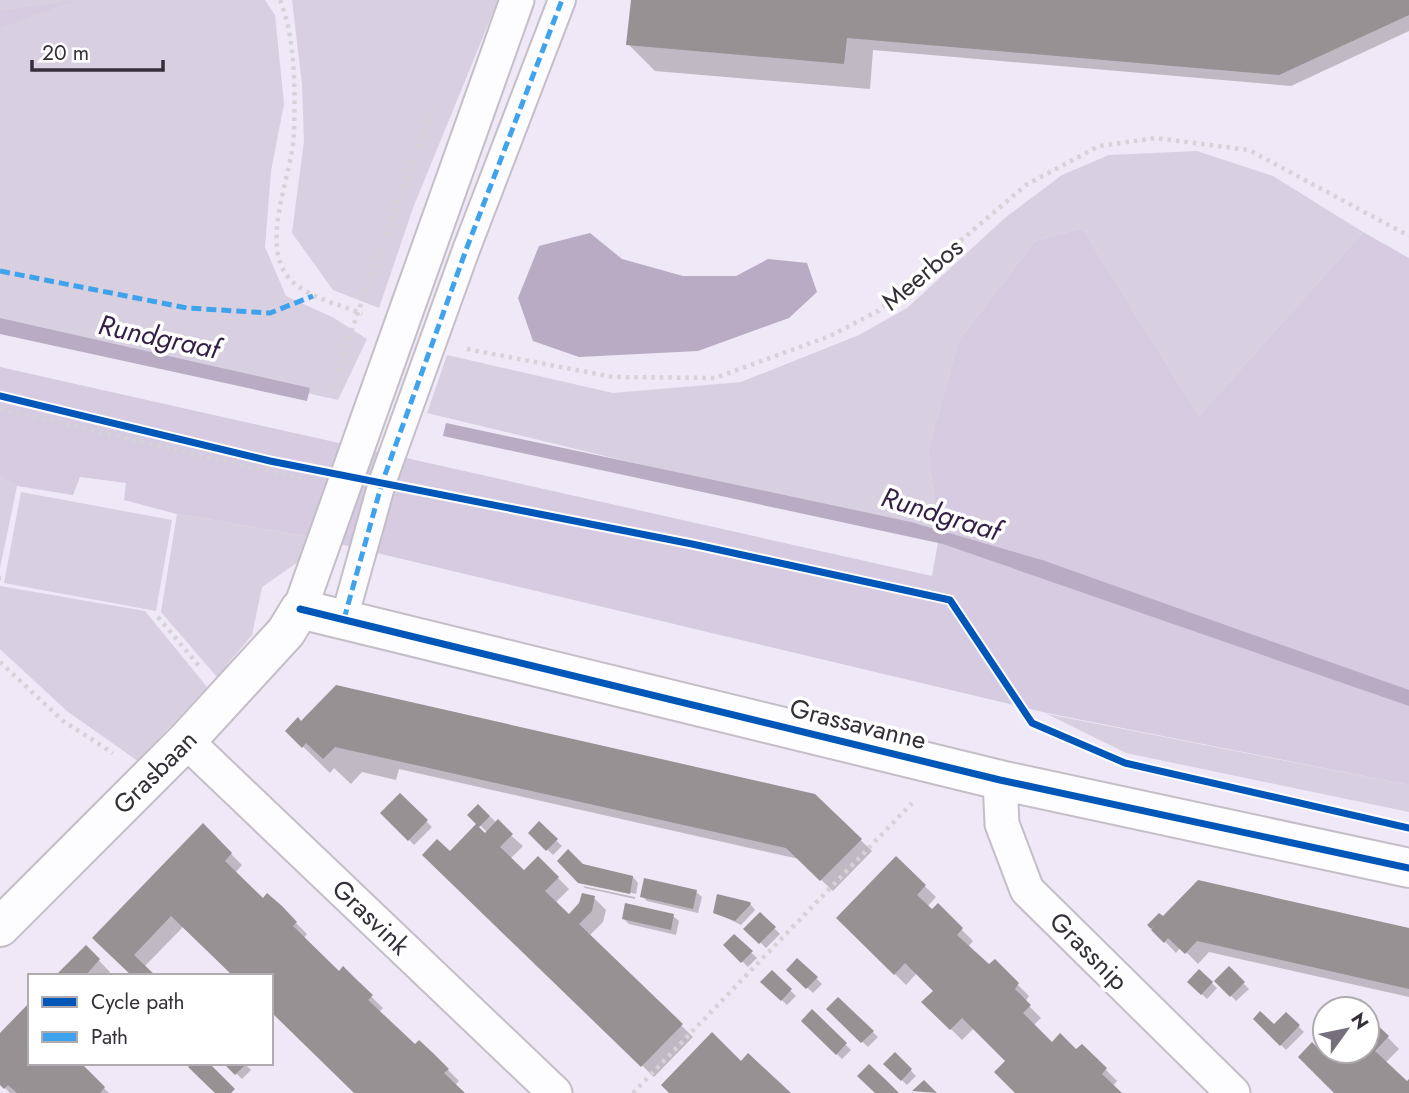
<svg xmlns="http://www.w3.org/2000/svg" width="1409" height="1093" font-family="Jost,sans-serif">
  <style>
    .green { fill: #d8cfe1 }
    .forest { fill: #d6cbe1 }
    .water { fill: #b8abc3 }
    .shadow { fill: #0003 }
    .building { fill: #969193 }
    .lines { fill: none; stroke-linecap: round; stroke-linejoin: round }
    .pedestrian-casing { stroke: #c3bec8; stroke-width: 30 }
    .minor-casing { stroke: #c3bec8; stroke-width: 37 }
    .tertiary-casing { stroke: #c3bec8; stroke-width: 42 }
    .path { stroke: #d5d3d7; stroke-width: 4.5; stroke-dasharray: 3.5 5; stroke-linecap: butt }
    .pedestrian { stroke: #fdfcfe; stroke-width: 26 }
    .minor { stroke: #fdfcfe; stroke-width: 33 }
    .tertiary { stroke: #fdfcfe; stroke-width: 38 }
    .quiet { stroke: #3ea3ec; stroke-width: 5; stroke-dasharray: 10 5; stroke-linecap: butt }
    .cycleway-casing { stroke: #fff; stroke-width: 11 }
    .cycleway { stroke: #0057b8; stroke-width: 7 }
    .labels { text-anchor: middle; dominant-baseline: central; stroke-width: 7; stroke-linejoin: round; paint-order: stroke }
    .street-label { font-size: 26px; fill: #342f39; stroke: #fff }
    .water-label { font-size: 28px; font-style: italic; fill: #341e45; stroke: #fff }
  </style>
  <rect width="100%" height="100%" fill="#efe8f6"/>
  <g class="green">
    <path d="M0,0H265L275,15L284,104L271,171L265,247L286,296L334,318L367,339L338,400L0,324Z"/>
    <path d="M292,0H498L413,208L379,308L333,290L292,233L304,141L302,84Z"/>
    <path d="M1197,151L1273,176L1363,232L1199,416L1082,228L1035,241L959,340L928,450L939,537L427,413L447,355L613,393L741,382L859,335L907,308L1006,217L1062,175L1109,155Z"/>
    <path d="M0,476L17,486L0,568Z"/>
    <path d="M21,492L172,520L156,611L4,583Z"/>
    <path d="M177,514L306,536L301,560L262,587L252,635L217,677L161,612Z"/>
    <path d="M0,586L145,611L207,687L138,761L68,712L0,649Z"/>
    <path d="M1047,714L1409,785V812L1126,753Z"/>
  </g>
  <g class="forest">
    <path d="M73,1L0,28V11Z"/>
    <path d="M1082,228L1199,416L1363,232L1409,258V785L1047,713L306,536L177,514L124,500L126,483L80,477L73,495L17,486L0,476V367L932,576L939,537L928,450L959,340L1035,241Z"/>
  </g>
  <g class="water">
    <path d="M590,233L622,259L683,276H736L768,259L807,263L817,292L789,318L698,351L579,357L533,341L518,298L539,246Z"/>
    <path d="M0,318L310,388L307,401L0,334Z"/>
    <path d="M446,423L911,522L1042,560L1409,690V706L943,544L443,436Z"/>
  </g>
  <g class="shadow">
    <path d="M632,0H1409V31L1291,86L873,50L870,89L655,71L628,44Z"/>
    <path d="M301,723L814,796L872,851L833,891L799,859L399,769L396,780L362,772L351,784L334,768L330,773L287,731Z"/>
    <path d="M400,796L432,827L414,845L383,813Z"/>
    <path d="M478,806L523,846L510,859L524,873L545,865L569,889L555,903L569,916L594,898L606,910L603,922L589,936L693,1037L654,1077L425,855L450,854L485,835L487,832L469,815Z"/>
    <path d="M539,824L562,846L553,855L530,833Z"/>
    <path d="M203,826L242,865L235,873L263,900L281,908L307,934L303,939L339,973L343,969L383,1008L379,1012L415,1047L432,1054L459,1081L454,1086L462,1093H356L271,976L184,926L144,967L95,938Z"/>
    <path d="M896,858L936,897L927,907L932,911L938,906L973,941L968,947L989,967L995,962L1029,996L1025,1002L1041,1018L1033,1026L1052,1044L1076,1052L1082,1046L1117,1081L1112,1087L1119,1093H1018L1008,1061L974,1028L962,1040L924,1002L935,991L917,973L906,985L839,918Z"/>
    <path d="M582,866L633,877L638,883L636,894L579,881Z"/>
    <path d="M583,886L635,897V899L585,888Z"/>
    <path d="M696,892L702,897L698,913L647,901L642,896Z"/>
    <path d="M718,897L751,905L755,910L741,925L715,912Z"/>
    <path d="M760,914L780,934L766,948L746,929Z"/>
    <path d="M673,916L679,921L676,935L629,924L624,919Z"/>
    <path d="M1163,918L1409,930V997L1209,952L1198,964L1181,947L1176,953L1149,925Z"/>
    <path d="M734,936L757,958L748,967L726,945Z"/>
    <path d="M86,947L110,972L107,976H58Z"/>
    <path d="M797,960L822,984L813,993L788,970Z"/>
    <path d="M1229,969L1249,989L1236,1001L1217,981Z"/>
    <path d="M1200,972L1217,988L1207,999L1189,982Z"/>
    <path d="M772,973L796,996L787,1005L763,982Z"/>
    <path d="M838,999L878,1037L868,1047L828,1009Z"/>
    <path d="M812,1012L851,1050L842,1059L803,1021Z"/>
    <path d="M1286,1014L1304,1032L1286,1050L1255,1019L1274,1026Z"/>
    <path d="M1373,1022L1399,1049L1385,1063L1407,1084L1409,1082V1093H1337L1325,1056L1330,1051H1367V1028Z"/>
    <path d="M0,1035L30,1063H78L109,1093H10L0,1083Z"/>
    <path d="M895,1054L916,1076L907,1085L885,1064Z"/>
    <path d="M225,1063H244L251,1070L242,1079Z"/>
  </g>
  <g class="building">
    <path d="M631,0H1409V15L1279,75L847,38L844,64L626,45Z"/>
    <path d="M336,685L815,794L862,839L820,881L786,848L335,747L323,759L306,743L302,748L285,731L298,717L301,721Z"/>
    <path d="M400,793L428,820L408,841L380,813Z"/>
    <path d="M478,804L490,816L479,827L485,833L498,819L513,834L500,847L524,870L538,856L559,877L545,891L569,914L579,903L582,893L595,896L592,911L579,924L683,1024L641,1067L422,855L437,839L450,851L476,824L467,815Z"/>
    <path d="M539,821L558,839L546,851L528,833Z"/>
    <path d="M203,823L232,853L225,861L263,898L267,893L282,906L297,922L293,926L339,971L343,966L357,980L373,995L368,1000L415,1044L419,1040L433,1053L449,1069L444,1073L465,1093H354L271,1012V976H233L171,916L134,955L156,976H132L92,938Z"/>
    <path d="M568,849L583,864L633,876L630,894L578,883L557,861Z"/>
    <path d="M896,856L926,885L917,895L932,909L938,903L963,928L957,935L989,964L995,959L1019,983L1015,989L1031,1005L1023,1013L1052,1042L1060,1033L1076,1049L1082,1044L1107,1068L1102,1074L1122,1093H1015L994,1072L1005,1061L962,1018L950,1030L921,1002L933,991L905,963L894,975L836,918Z"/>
    <path d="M644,878L697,890L693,909L640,897Z"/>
    <path d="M1198,880L1409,928V989L1197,941L1185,954L1168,938L1164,943L1151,930L1155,924L1151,929L1147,925L1159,913L1163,916Z"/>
    <path d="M717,894L750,902L751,904L735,921L713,913Z"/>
    <path d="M625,903L674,914L671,930L622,919Z"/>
    <path d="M760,912L776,927L759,944L743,929Z"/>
    <path d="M734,934L753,951L741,963L723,945Z"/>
    <path d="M86,945L100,959L85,976H55Z"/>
    <path d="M797,958L818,977L806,989L786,970Z"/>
    <path d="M1229,966L1245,982L1230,997L1214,981Z"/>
    <path d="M1199,969L1213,982L1201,995L1187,982Z"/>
    <path d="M772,970L792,989L781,1001L760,982Z"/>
    <path d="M838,997L874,1031L861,1043L826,1009Z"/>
    <path d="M30,1002V1063H81L105,1087L100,1093H17L8,1085L4,1089L0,1085V1033Z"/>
    <path d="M812,1009L847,1043L836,1055L801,1021Z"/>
    <path d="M1260,1011L1274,1024L1286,1012L1300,1025L1280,1046L1253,1019Z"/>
    <path d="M1372,1020L1389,1036L1375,1051L1407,1081L1409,1079V1093H1334L1298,1057L1312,1042L1324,1054L1327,1051H1367V1026Z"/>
    <path d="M712,1032L741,1061L748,1053L791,1093H669L661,1085Z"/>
    <path d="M895,1052L912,1069L901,1081L883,1064Z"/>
    <path d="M192,1063H209L235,1089L231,1093H215L188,1067Z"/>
    <path d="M223,1063H247L235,1075Z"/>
    <path d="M869,1064L887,1081L899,1093H875L857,1076Z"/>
    <path d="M924,1080L937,1093L912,1091Z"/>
  </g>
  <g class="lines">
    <defs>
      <path id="pedestrian" d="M344,619L382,483L466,250L562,0"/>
      <g id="minor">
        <path d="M300,609L517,0"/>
        <path d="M186,741L555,1093"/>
        <path d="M1000,780L1002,824L1027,890L1233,1093"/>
      </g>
      <path id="tertiary" d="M0,927L186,741L286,632L300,609L1000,780L1409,868"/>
    </defs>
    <use href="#pedestrian" class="pedestrian-casing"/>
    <use href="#minor" class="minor-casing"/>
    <use href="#tertiary" class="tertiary-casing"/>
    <g class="path">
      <path d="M280,0C296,39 295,91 294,133C293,173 258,245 290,279C309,299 338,303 362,314"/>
      <path d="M467,349L613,377L715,378L830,336L878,311L1026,185L1099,146L1156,138L1249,150L1409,236"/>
      <path d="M333,388L358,312L436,99"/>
      <path d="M0,409L306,480"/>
      <path d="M0,578H1"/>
      <path d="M158,617L199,666"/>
      <path d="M0,662L63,721L113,753"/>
      <path d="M633,1093L912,803"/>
    </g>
    <use href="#pedestrian" class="pedestrian"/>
    <use href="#minor" class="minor"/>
    <use href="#tertiary" class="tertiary"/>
    <g class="quiet">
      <path d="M0,271L187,308L270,313L313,296"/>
      <path d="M344,619L382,483L466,250L562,0"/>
    </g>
    <defs>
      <g id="cycleway">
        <path d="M0,396L270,461L692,544L950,600L1032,723L1125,763L1409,828"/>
        <path d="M300,609L1000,780L1409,868"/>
      </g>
    </defs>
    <use href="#cycleway" class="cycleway-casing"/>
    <use href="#cycleway" class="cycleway"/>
  </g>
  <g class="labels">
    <g class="street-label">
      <text transform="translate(922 274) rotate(-40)">Meerbos</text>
      <text transform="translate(858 724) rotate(14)">Grassavanne</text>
      <text transform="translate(155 772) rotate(-45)">Grasbaan</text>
      <text transform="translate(371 917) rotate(44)">Grasvink</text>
      <text transform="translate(1089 951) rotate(45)">Grassnip</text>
    </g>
    <g class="water-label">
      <text transform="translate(159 337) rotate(12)">Rundgraaf</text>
      <text transform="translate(941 514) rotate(17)">Rundgraaf</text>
    </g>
  </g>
  <rect x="28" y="974" width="245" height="91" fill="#ffffff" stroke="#aeacb0" stroke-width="2"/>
  <rect x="42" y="997" width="35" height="10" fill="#0057b8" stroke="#aeacb0" stroke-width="2"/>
  <text x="91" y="1009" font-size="21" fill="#342f39">Cycle path</text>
  <rect x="42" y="1032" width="35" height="10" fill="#3ea3ec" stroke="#aeacb0" stroke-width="2"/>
  <text x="91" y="1044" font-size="21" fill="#342f39">Path</text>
  <g transform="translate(1346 1030) rotate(57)"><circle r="33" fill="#ffffff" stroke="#aeacb0" stroke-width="2"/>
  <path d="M0-5L12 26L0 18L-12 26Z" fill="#75707b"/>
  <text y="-10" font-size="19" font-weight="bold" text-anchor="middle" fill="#342f39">N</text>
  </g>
  <path d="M32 60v10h131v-10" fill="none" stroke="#342f39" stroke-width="3.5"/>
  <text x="42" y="60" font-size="21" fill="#342f39" stroke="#ffffff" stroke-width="5" paint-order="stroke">20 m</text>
</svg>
